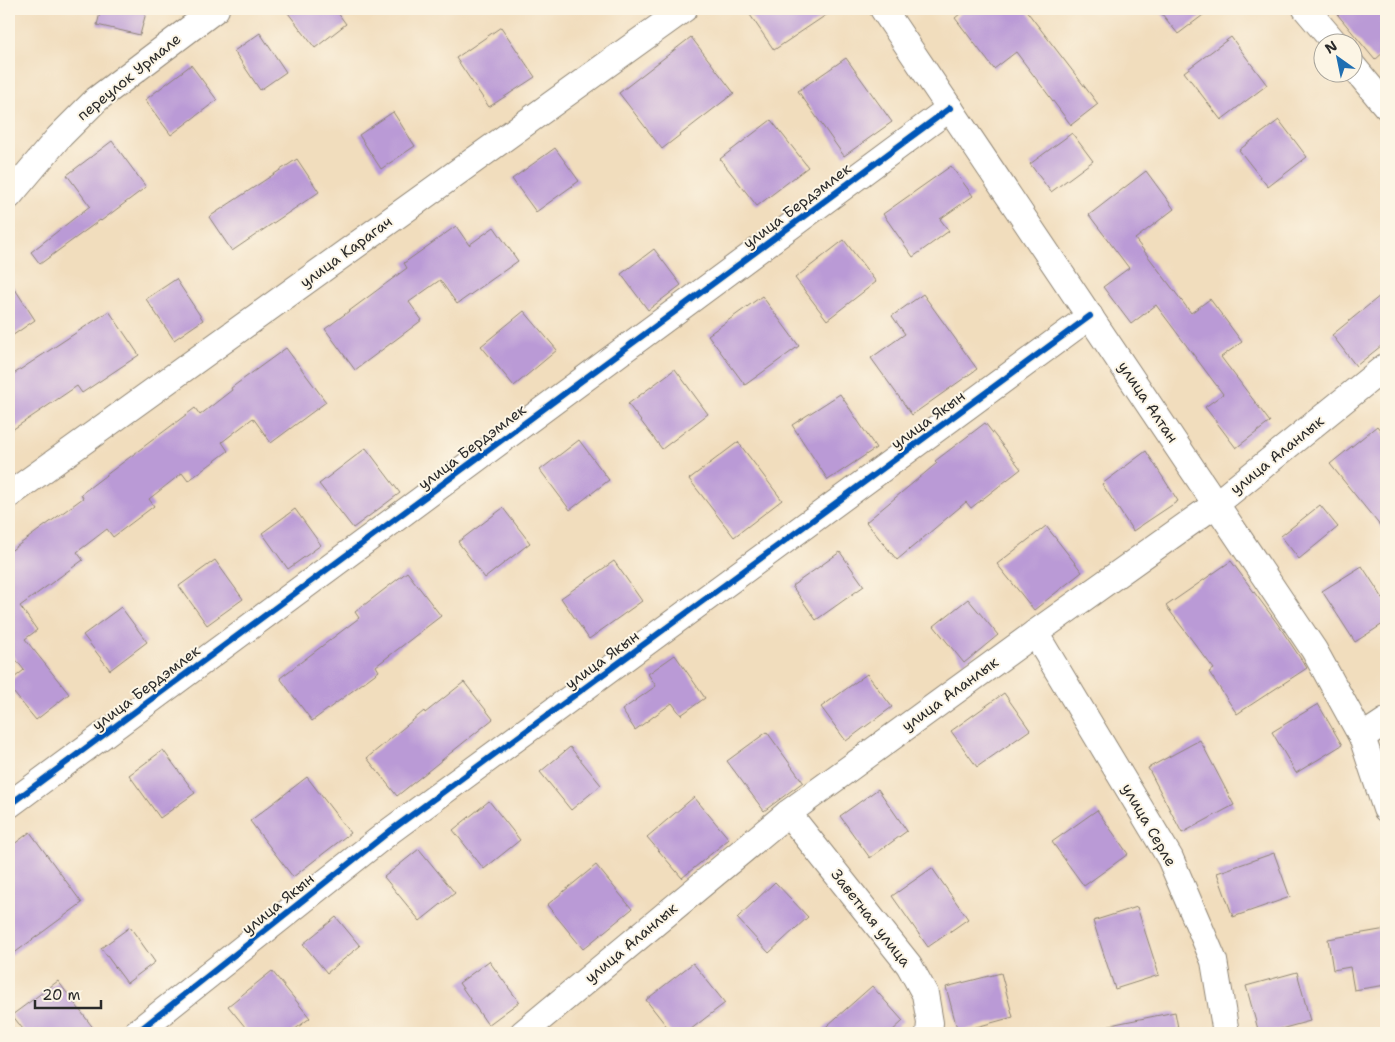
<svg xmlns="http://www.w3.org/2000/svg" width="1395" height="1042" font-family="'Shantell Sans',sans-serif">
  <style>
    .building { fill: #ba9ad6 }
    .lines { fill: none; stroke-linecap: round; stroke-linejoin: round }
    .minor-casing { stroke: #8e8474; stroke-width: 28 }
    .minor { stroke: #fff; stroke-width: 26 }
    .cycleway-casing { stroke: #fcf5e5; stroke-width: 9 }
    .cycleway { stroke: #0057b8; stroke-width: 6 }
    .labels { text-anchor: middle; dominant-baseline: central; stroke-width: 4; stroke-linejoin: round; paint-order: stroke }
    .street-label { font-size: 15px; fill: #2b2b2b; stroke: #fcf5e5 }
  </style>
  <rect width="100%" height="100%" fill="#fcf5e5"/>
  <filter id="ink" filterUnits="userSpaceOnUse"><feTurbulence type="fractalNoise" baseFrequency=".02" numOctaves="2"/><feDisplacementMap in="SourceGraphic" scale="10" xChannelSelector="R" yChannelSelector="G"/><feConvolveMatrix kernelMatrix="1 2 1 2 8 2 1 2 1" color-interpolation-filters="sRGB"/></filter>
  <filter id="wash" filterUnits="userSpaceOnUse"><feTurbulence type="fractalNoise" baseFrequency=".0096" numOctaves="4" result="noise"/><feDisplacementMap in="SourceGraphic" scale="20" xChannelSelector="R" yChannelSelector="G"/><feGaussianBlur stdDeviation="1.12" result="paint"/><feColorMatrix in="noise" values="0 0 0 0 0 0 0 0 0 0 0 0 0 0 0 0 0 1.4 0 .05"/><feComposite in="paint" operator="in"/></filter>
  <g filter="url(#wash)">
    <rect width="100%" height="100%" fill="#f1ddbd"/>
    <g id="blocks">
      <g class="building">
        <path d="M101,9H147L140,35L97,25Z"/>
        <path d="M285,9H335L346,24L315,48Z"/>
        <path d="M746,9H835L774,50Z"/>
        <path d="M966,9H1025L1098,104L1071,125L1016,52L994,69L955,18Z"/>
        <path d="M1158,9H1211L1178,34Z"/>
        <path d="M1333,9H1386V50L1375,60Z"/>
        <path d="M501,27L535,77L489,107L456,58Z"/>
        <path d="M260,33L286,72L260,90L234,51Z"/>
        <path d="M691,37L734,93L662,149L619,93Z"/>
        <path d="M1231,37L1267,85L1221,120L1184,72Z"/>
        <path d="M846,58L892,122L844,156L798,91Z"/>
        <path d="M191,65L217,100L171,135L145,100Z"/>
        <path d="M393,112L415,146L381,169L359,135Z"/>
        <path d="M771,120L808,167L757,206L720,159Z"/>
        <path d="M1279,120L1307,157L1268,187L1239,150Z"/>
        <path d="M1072,133L1093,161L1051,192L1030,164Z"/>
        <path d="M112,141L146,187L101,221L100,220L40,264L31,252L90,206L67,175Z"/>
        <path d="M555,148L579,181L536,212L512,179Z"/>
        <path d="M297,159L319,192L232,251L209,217Z"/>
        <path d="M951,166L973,196L940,219L949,231L913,257L883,214Z"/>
        <path d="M1146,171L1174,209L1135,239L1191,313L1210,299L1242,342L1221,357L1270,422L1236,448L1205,407L1223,394L1156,305L1131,324L1103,287L1129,268L1089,215Z"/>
        <path d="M456,226L469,245L494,227L518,261L457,304L440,280L409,302L422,320L355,370L325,329L407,268L404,263Z"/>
        <path d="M844,240L876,282L827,320L795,278Z"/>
        <path d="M654,249L681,285L648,310L621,274Z"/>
        <path d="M176,279L203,320L174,340L146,299Z"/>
        <path d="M9,280L35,320L9,338Z"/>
        <path d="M1386,291V342L1356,366L1332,335Z"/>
        <path d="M923,294L977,369L912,415L871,358L905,334L892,316Z"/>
        <path d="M762,296L799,346L745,385L708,335Z"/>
        <path d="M109,311L139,355L82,393L77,386L9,432V377Z"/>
        <path d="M524,311L557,350L514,386L481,346Z"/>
        <path d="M286,348L326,402L271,443L253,418L222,442L228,451L188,481L182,473L149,499L154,506L113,537L107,529L77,552L83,560L20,606L37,630L25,639L69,694L36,720L9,687V682L24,670L9,651V552L83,498L81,494L195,408L200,415L232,390L231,388Z"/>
        <path d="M675,369L708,414L662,449L628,404Z"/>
        <path d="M840,394L876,448L828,480L792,425Z"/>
        <path d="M985,423L1021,469L971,508L966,502L897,560L866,522L937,463L935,461Z"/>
        <path d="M1377,426L1386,438V533L1330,464Z"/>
        <path d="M579,440L609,480L570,510L540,470Z"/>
        <path d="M738,442L782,500L734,537L689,479Z"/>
        <path d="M366,448L400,493L353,528L319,484Z"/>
        <path d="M1146,451L1178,501L1133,531L1102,484Z"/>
        <path d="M1320,505L1338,527L1299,559L1281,536Z"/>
        <path d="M503,508L530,543L485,578L458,542Z"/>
        <path d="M295,509L321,545L288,569L262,533Z"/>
        <path d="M1046,526L1082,572L1034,610L997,564Z"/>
        <path d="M840,552L864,586L816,620L792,586Z"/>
        <path d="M215,560L243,599L207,625L179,586Z"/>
        <path d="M614,561L642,601L589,639L561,598Z"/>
        <path d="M1231,561L1277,623L1307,668L1237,714L1209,672L1214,669L1166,606Z"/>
        <path d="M1362,566L1386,603V622L1355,642L1322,591Z"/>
        <path d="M407,572L441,616L376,666L379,671L312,721L280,678L359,618L355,612Z"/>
        <path d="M968,599L998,635L964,663L934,626Z"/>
        <path d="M121,607L147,642L110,670L83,635Z"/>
        <path d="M675,655L705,698L681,715L672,703L635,730L622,710L656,686L648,674Z"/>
        <path d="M867,674L892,707L846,741L821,707Z"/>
        <path d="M464,682L493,719L397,796L367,758L424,711L425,713Z"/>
        <path d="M1004,693L1030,730L977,767L951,731Z"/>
        <path d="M1318,704L1342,745L1296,773L1272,732Z"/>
        <path d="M767,732L803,782L764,811L727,761Z"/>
        <path d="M1200,740L1234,805L1182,833L1148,768Z"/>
        <path d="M570,747L601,785L571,810L540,772Z"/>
        <path d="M163,750L195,793L160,818L129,775Z"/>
        <path d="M307,777L350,833L293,877L250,821Z"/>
        <path d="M878,789L907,831L870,858L840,816Z"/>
        <path d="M694,797L729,839L682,878L647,837Z"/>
        <path d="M489,801L520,840L484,869L453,830Z"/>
        <path d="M1097,810L1128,854L1084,886L1052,842Z"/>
        <path d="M30,832L82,903L9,957V848Z"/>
        <path d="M419,849L455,893L420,921L384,877Z"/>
        <path d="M1274,853L1290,897L1233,917L1217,873Z"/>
        <path d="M596,865L632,909L583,949L547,905Z"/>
        <path d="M932,868L968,919L928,947L892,896Z"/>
        <path d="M775,882L808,917L769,953L737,918Z"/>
        <path d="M1137,907L1159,975L1115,989L1093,921Z"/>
        <path d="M336,917L360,946L327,973L303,944Z"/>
        <path d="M130,927L155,962L127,983L101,948Z"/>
        <path d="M1386,929V985L1354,990L1350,967L1333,970L1328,939Z"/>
        <path d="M489,961L519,1002L488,1025L459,983Z"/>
        <path d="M693,963L725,1003L686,1033H672L646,1000Z"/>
        <path d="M272,971L310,1018L290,1033H250L228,1006Z"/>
        <path d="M1297,972L1310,1021L1266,1033H1259L1246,986Z"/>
        <path d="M1001,973L1013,1017L958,1032L946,987Z"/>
        <path d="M58,981L97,1033H26L12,1015Z"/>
        <path d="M872,986L903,1021L890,1033H819Z"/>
        <path d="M1175,1012L1179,1033H1111L1110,1025Z"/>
      </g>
    </g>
  </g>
  <g filter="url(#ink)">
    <use href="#blocks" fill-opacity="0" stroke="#8e8474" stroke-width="1"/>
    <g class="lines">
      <defs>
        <g id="minor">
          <path d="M883,9L1314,650L1362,737L1386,809"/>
          <path d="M1306,9L1334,42"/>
          <path d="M1352,65L1386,106"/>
          <path d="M9,196L58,138L97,99L216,9"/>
          <path d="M9,495L684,9"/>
          <path d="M1035,633L1170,858L1214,961L1226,1033"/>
          <path d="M1362,737L1386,721"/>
          <path d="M9,805L950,108"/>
          <path d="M788,813L909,965L925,994L930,1023L929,1033"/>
          <path d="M136,1033L390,831L1090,316"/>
          <path d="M523,1033L788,813L1035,633L1216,504L1386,366"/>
        </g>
      </defs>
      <use href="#minor" class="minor-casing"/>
      <use href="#minor" class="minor"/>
      <defs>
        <g id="cycleway">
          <path d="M9,805L950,108"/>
          <path d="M136,1033L390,831L1090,316"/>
        </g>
      </defs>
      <use href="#cycleway" class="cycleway-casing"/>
      <use href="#cycleway" class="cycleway"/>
    </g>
  </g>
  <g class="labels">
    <g class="street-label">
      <text transform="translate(129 77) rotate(-39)">переулок Урмале</text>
      <text transform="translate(797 206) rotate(-37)">улица Бердэмлек</text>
      <text transform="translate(346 252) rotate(-36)">улица Карагач</text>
      <text transform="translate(1148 402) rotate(56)">улица Алтан</text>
      <text transform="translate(928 420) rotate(-36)">улица Якын</text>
      <text transform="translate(472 447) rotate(-37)">улица Бердэмлек</text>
      <text transform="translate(1277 455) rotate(-39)">улица Аланлык</text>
      <text transform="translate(602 660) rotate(-36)">улица Якын</text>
      <text transform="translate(146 688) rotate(-37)">улица Бердэмлек</text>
      <text transform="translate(950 694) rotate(-36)">улица Аланлык</text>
      <text transform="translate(1149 825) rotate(60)">улица Серле</text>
      <text transform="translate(278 904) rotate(-39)">улица Якын</text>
      <text transform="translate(871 918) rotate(52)">Заветная улица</text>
      <text transform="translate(631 943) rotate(-40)">улица Аланлык</text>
    </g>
  </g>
  <rect width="1395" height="1042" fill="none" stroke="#fcf5e5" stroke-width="30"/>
  <g transform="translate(1338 58) rotate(327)"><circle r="24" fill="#fcf5e5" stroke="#a8a49b"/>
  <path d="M0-4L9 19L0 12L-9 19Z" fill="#1f6fb2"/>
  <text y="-8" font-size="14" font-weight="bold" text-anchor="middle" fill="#2b2b2b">N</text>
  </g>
  <path d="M35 1000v8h66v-8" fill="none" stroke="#2b2b2b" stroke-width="2.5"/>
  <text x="42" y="1000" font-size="15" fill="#2b2b2b" stroke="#fcf5e5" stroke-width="4" paint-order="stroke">20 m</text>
</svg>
